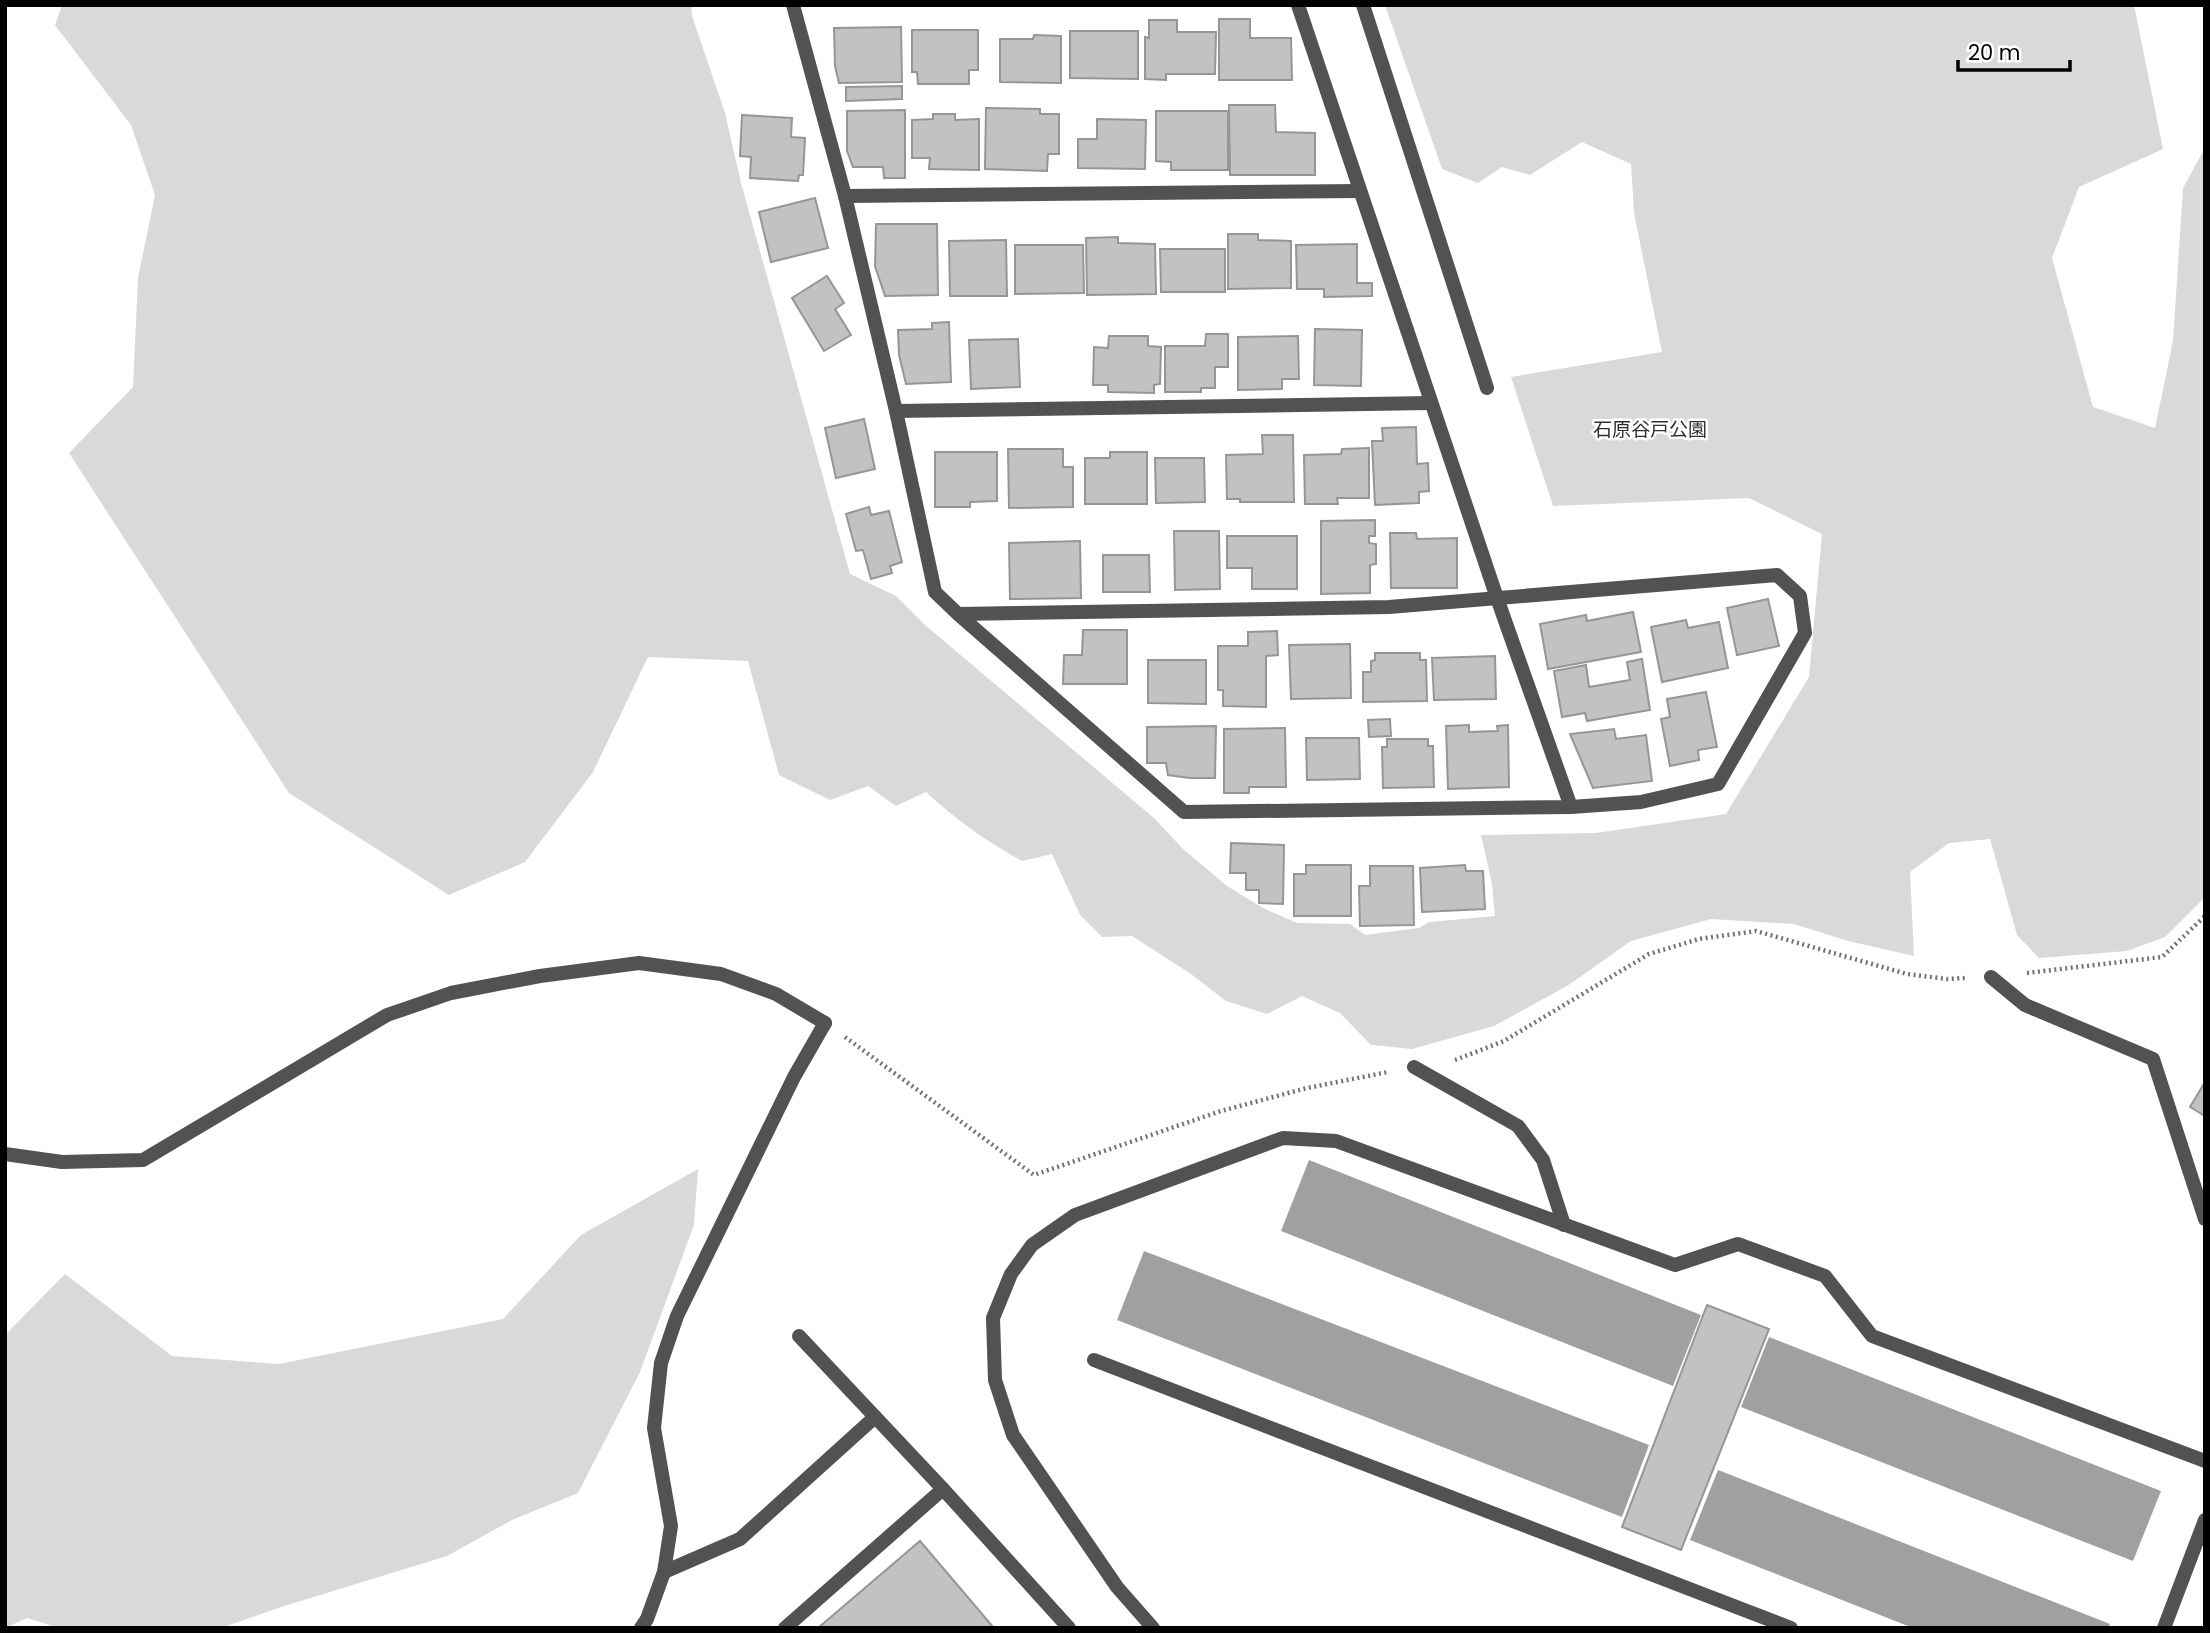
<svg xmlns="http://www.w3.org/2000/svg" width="2210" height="1633" font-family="Poppins,'Noto Sans JP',sans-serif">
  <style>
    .green { fill: #d9d9d9 }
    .water { fill: #a0a0a0 }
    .building { fill: #c2c2c2; stroke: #969696; stroke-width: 2 }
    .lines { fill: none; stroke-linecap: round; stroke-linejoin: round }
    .path { stroke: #747474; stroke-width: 4.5; stroke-dasharray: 2 3.5; stroke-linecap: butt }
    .service { stroke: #525252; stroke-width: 14 }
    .minor { stroke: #525252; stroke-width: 14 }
    .tertiary { stroke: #525252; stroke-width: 14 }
    .labels { text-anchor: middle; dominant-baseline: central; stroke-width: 5; stroke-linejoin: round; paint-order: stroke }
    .park-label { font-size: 19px; fill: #303030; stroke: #fff }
  </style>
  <rect width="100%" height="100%" fill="#fff"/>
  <g class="green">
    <path d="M62,5H691L692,16L725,113L741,183L850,574L896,596L925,625L1154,818L1182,848L1227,886L1263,908L1297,923L1350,924L1365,935L1419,928L1429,922L1495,916L1492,884L1481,835L1596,833L1726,814L1809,677L1822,534L1749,498L1553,506L1511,377L1662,352L1634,213L1631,164L1582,142L1530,175L1502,167L1478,183L1442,169L1385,5H2134L2163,149L2079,187L2052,258L2093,407L2155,428L2173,341L2183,188L2205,148V897L2165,937L2127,951L2039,958L2017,935L1990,839L1949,843L1910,872L1914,956L1848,941L1794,924L1711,919L1631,941L1567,986L1494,1026L1412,1049L1371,1045L1340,1013L1302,996L1267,1014L1226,1001L1191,974L1132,936L1102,937L1080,915L1052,854L1022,861C986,841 956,820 926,792L896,806L868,786L830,800L779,775L748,661L648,657L593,772L525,862L449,895L289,793L69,453L133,387L138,278L155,195L131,125L55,25Z"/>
    <path d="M698,1169L694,1225L640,1372L578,1493L512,1520L447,1556L281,1607L221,1628H59L27,1618L5,1628V1335L65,1274L172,1356L279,1364L503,1319L581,1235Z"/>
  </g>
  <g class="water">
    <path d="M1309,1160L1701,1315L1673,1386L1281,1231Z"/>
    <path d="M1144,1251L1649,1445L1622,1517L1117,1320Z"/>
    <path d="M1769,1337L2161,1491L2133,1561L1741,1407Z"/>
    <path d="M1718,1470L2110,1624L2108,1628H1913L1690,1540Z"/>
  </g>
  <g class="building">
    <path d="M1219,19H1250V38H1291L1292,80H1219Z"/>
    <path d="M1149,20H1177V32H1216L1215,74H1166V80L1145,79V37L1149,38Z"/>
    <path d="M901,27L902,82L839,83L835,66L834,28Z"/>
    <path d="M912,30H978V70H969V84H918L917,72H912Z"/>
    <path d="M1070,31H1138V79L1070,78Z"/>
    <path d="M1034,35L1061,36V83L1000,82V39H1033Z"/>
    <path d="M902,86V99L846,101V87Z"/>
    <path d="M1229,105H1275L1276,132L1315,133V175H1230Z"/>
    <path d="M986,108L1040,109V114H1059V154H1048L1047,171L985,169Z"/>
    <path d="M905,110V178H884L883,167H853L847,151V111Z"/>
    <path d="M1156,111H1228V170H1171V162L1156,161Z"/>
    <path d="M933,114H955V120L979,119V170L929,169L930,158H912V120L933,119Z"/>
    <path d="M742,115L792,118L791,137L805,138L803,175H799L798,181L750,178L751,157L740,156Z"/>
    <path d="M1097,119L1146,120L1145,169L1078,168V139H1097Z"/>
    <path d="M815,198L828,248L771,262L759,212Z"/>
    <path d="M876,224H937L938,295L885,296L875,266Z"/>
    <path d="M1228,234H1258V240L1291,241V288L1228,289Z"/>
    <path d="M1118,237V243L1155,244L1156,294L1087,295L1086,238Z"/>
    <path d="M1006,240L1007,296H950L949,241Z"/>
    <path d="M1357,244V283H1372V296L1324,297V289H1297L1296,245Z"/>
    <path d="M1015,245H1083L1084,293L1015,294Z"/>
    <path d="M1160,249H1225V292H1161Z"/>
    <path d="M827,276L844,303L835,309L851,335L824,351L792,298Z"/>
    <path d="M949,322L951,382L906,384L899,355L898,330L932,329V323Z"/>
    <path d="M1315,329L1362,330L1361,386L1314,385Z"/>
    <path d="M1206,334H1228V367H1215V388H1201V392H1165V346H1205Z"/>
    <path d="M1109,336H1148V346L1161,347L1160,384L1154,385V393L1108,392V385H1093L1094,347L1108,348Z"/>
    <path d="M1298,336L1299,379H1282V389L1238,390V337Z"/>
    <path d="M1018,339L1020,387L971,389L969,340Z"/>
    <path d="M864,419L875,469L836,478L825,428Z"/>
    <path d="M1416,427L1417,464L1428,463L1429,491L1419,492V503L1375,505L1372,441H1383L1382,428Z"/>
    <path d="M1262,435H1293L1294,502H1240V499H1227L1226,455L1263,454Z"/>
    <path d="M1369,448V498H1337L1338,504H1305L1304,455L1341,454L1342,449Z"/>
    <path d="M1008,449H1063V467H1073V507L1009,508Z"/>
    <path d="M935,452H997V501L970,502V507H935Z"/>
    <path d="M1110,452H1147V504H1085V458H1110Z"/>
    <path d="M1155,458H1204L1205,502L1156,503Z"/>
    <path d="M869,507L871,515L889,511L902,562L890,566L892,573L871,579L863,550L856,551L846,514Z"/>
    <path d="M1375,520V536H1369V543L1376,544V564L1370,565V593L1321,594V521Z"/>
    <path d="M1174,531H1219L1220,589L1175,590Z"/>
    <path d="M1390,533H1416L1417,539L1457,538V588H1391Z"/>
    <path d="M1227,536H1297V589H1252V568H1227Z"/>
    <path d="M1080,541L1081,598L1010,599L1009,543Z"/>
    <path d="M1103,555H1149L1150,592H1103Z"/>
    <path d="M1768,599L1779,646L1737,655L1727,608Z"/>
    <path d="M1633,612L1641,652L1548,669L1540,624L1586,615L1587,621Z"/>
    <path d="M1686,620L1688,628L1719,622L1728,668L1662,682L1651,627Z"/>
    <path d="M1083,630H1127V684H1063L1064,655H1082Z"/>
    <path d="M1277,631L1278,655L1266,656V707L1223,706V690H1218V646H1248V632Z"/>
    <path d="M1350,644L1351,698L1291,699L1289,645Z"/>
    <path d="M1375,653H1420V660H1426L1427,701L1363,702V672H1371V661L1375,660Z"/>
    <path d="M1495,656L1496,699L1434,700L1432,658Z"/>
    <path d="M1642,659L1650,710L1587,721L1585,713L1562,717L1554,671L1586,665L1589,687L1630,680L1627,662Z"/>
    <path d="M1148,660H1206V704L1148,703Z"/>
    <path d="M1706,692L1717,747L1698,750L1699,760L1670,766L1661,719L1670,717L1667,699Z"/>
    <path d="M1390,719L1391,736L1369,737L1368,720Z"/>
    <path d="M1469,725V732L1498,731L1497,726L1508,725L1509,787L1448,789L1446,726Z"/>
    <path d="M1216,726L1215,778H1190L1168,775L1166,763H1147V727Z"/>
    <path d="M1285,728L1286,787H1249V793H1224V729Z"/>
    <path d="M1614,729L1616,739L1646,735L1652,781L1593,788L1570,734Z"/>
    <path d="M1306,738H1359L1360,779L1307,780Z"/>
    <path d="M1387,739H1428V746H1433L1434,787L1383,788L1382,747H1387Z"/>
    <path d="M1231,843L1284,845L1283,904L1259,903V890H1246V873H1230Z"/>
    <path d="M1306,865H1351V916H1294V874H1306Z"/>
    <path d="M1465,865L1466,871H1483L1485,909L1422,912L1420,868Z"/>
    <path d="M1370,866H1413L1414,925L1360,926L1359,886H1370Z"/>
    <path d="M2205,1082V1116L2190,1107Z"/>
    <path d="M1707,1305L1769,1329L1681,1550L1622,1527Z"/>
    <path d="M920,1541L994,1628H818Z"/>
  </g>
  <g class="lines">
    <g class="path">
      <path d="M2027,973L2162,957L2205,916"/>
      <path d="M845,1037L1034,1175L1221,1111L1307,1088L1388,1072"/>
      <path d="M1455,1060L1504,1041L1649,954L1699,939L1756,931L1907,974L1947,979L1966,978"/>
    </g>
    <g class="service">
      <path d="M1991,977L2025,1005L2153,1059L2205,1219"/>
      <path d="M1414,1067L1518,1126L1543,1160L1564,1225"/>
      <path d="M799,1336L943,1489L1069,1628"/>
      <path d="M1094,1360L1791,1628"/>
      <path d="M664,1572L740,1539L875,1417"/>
      <path d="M785,1628L943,1489"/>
      <path d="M1153,1628L1117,1587L1013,1435L995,1380L993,1318L1011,1274L1032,1245L1075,1215L1283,1138L1336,1141L1675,1265L1738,1244L1825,1276L1872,1336L2205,1461"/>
      <path d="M2164,1628L2205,1520"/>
    </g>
    <g class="minor">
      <path d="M793,5L845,196L896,411L935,592L958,614L1184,812L1571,807L1641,802L1718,784L1805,633L1800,596L1777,575L1389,607L958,614"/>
      <path d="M1298,5L1497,598L1571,807"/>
      <path d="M1363,5L1487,388"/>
      <path d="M845,196L1360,191"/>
      <path d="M896,411L1431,403"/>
      <path d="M5,1154L62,1162L143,1160L387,1015L451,993L540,976L639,963L721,974L776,994L825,1023"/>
    </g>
    <path class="tertiary" d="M641,1628L647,1619L664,1572L671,1526L654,1428L661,1363L677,1316L794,1077L825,1023"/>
  </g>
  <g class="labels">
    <g class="park-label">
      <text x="1650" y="429">石原谷戸公園</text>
    </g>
  </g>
  <rect width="2210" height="1633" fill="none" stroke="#000000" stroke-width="14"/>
  <path d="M1958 60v10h112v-10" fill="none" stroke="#000000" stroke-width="3.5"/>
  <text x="1968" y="60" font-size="21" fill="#000000" stroke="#ffffff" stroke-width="5" paint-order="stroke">20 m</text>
</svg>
